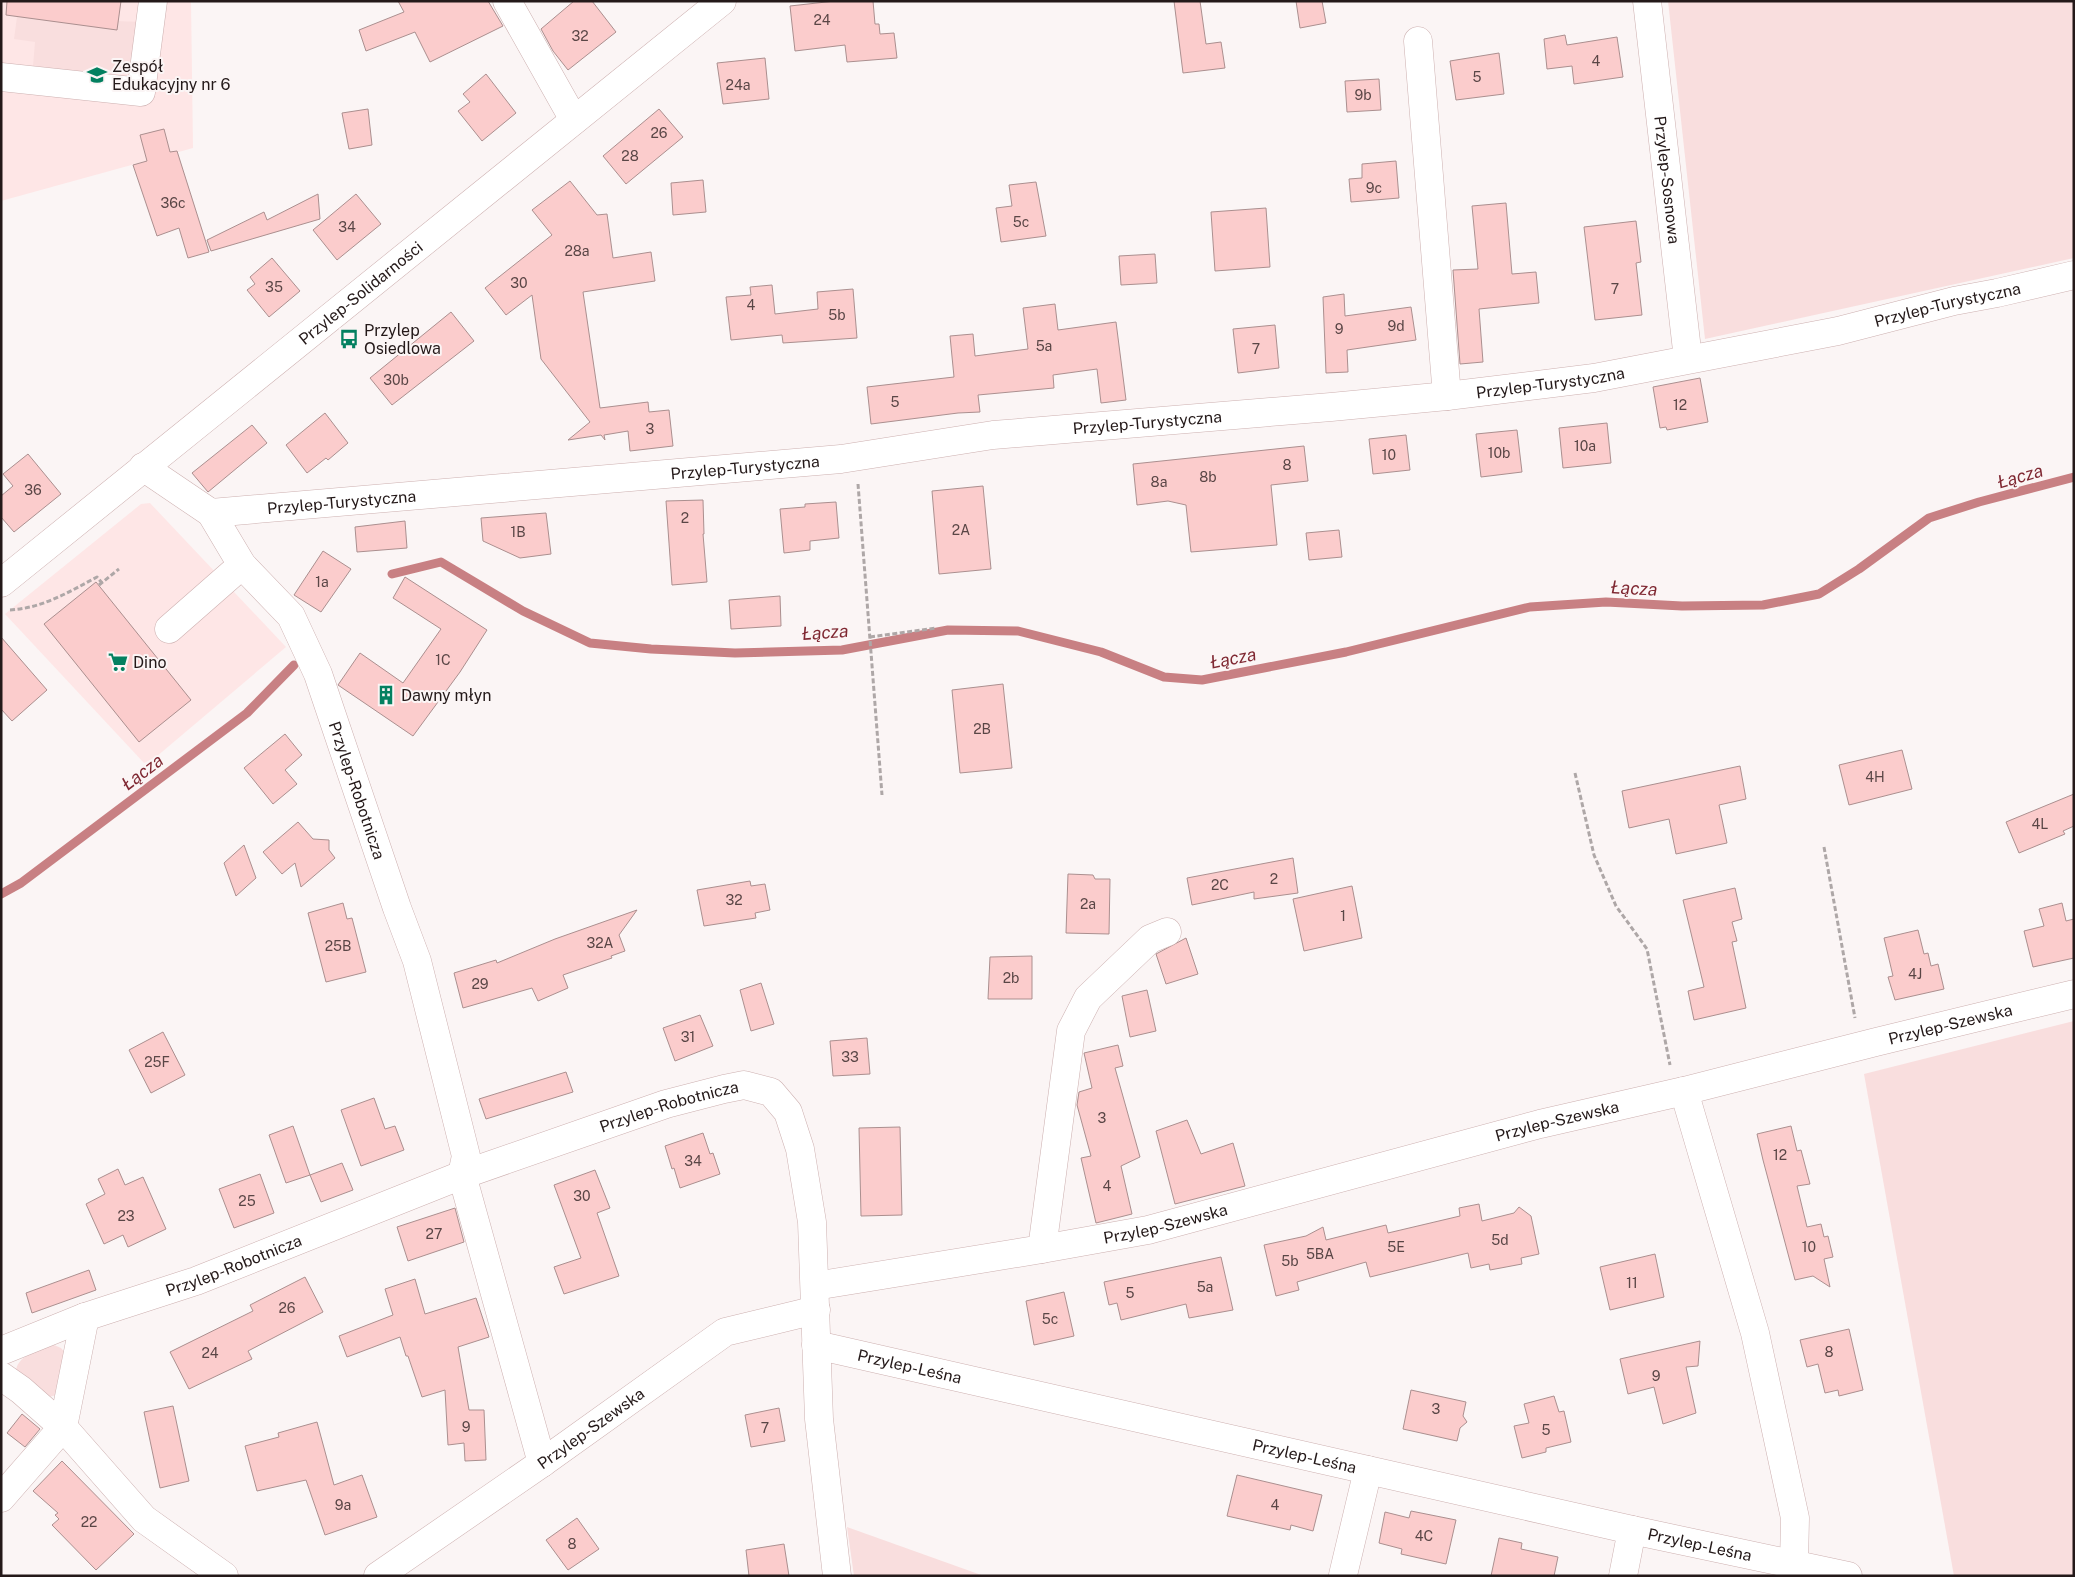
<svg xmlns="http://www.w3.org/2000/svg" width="2075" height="1577" font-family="'Public Sans',sans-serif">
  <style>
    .built { fill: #fee6e6 }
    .green { fill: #f9dede }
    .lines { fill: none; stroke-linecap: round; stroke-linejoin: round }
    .stream { stroke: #c88083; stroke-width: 9 }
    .building { fill: #fbcccc; stroke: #ab8f8f }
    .minor-casing { stroke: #cdb0b0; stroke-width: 29 }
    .major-casing { stroke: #cdb0b0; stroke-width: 29 }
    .path { stroke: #aea7a7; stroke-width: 3; stroke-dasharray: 5 2.5; stroke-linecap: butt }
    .minor { stroke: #fff; stroke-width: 28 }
    .major { stroke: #fff; stroke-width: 28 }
    .labels { text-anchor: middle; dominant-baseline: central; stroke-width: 4; stroke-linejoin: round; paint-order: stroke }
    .number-label { font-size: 14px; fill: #5a4646 }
    .poi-label { font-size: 16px; fill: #241919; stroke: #fbf5f5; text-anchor: start }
    .street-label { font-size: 16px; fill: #241919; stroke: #fbf5f5 }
    .water-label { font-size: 18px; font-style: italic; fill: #7f2832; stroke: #fbf5f5 }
  </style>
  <rect width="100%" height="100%" fill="#fbf5f5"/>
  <g class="built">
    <path d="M1,1H191L193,148L1,201Z"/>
    <path d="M150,503L286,647L156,757L144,763L5,614L141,504Z"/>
  </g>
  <g class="green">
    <path d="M1668,1H2074V258L1705,339Z"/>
    <path d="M17,17L141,22C135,47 135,69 107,75L33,66L35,42L14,39Z"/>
    <path d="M2074,1021V1576H1954L1864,1074Z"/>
    <path d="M54,1345L61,1348L66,1354L56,1395L49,1397L16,1370C19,1354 41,1350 54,1345Z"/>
    <path d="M847,1527L984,1576H854Z"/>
  </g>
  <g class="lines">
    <g class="stream">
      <path d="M392,574L441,562L523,611L590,643L651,649L735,653L842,650L948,630L1018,631L1101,652L1164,677L1202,680L1346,652L1530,607L1606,602L1682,606L1763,605L1819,594L1859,569L1929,518L1979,502L2074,477"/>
      <path d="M1,894L21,883L247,713L294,665"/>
    </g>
  </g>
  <g class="building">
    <path d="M7,1H121L117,30L6,15Z"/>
    <path d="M398,1H488L503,26L430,62L415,32L366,51L359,30L404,12Z"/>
    <path d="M574,1H592L616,32L568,70L553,51L541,29Z"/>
    <path d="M835,1H873L875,24H879L880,34L894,33L897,58L847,62L845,45L795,51L790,6Z"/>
    <path d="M1174,1H1200L1206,44L1221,42L1225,68L1183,73Z"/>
    <path d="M1296,1H1322L1326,23L1300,28Z"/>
    <path d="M1565,35L1567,45L1617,37L1623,77L1574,84L1572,66L1547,69L1544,39Z"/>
    <path d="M1499,53L1504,94L1456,100L1450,61Z"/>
    <path d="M765,58L769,99L723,104L717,63Z"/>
    <path d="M486,74L516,113L482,141L458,111L470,102L463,94Z"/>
    <path d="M1379,79L1381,110L1347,112L1345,81Z"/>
    <path d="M368,109L372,145L349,149L342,113Z"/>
    <path d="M659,109L683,137L626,184L603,156Z"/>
    <path d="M164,129L170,152L177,151L209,252L188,258L179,228L157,236L133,165L147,161L140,135Z"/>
    <path d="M1396,161L1399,198L1351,202L1349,179L1362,178V164Z"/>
    <path d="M703,180L706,212L673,215L671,183Z"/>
    <path d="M570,181L597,215L607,214L613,258L651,252L655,281L583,292L600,408L648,402L649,412L669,410L673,446L630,451L628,431L604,435L605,440L601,435L568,440L590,422L541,359L532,295L506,315L485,288L552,235L532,210Z"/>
    <path d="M1036,182L1046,236L1001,242L996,208L1012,206L1009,185Z"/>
    <path d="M318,194L320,219L211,251L207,240L264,212L267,220Z"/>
    <path d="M356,194L381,224L337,260L313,230Z"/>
    <path d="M1506,203L1512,274L1536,272L1539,303L1479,309L1483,362L1460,364L1453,270L1478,269L1472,206Z"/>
    <path d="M1266,208L1270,267L1215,271L1211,212Z"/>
    <path d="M1636,221L1641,262L1636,263L1642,315L1595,320L1584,227Z"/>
    <path d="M1155,254L1157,283L1121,285L1119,256Z"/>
    <path d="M272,258L300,291L269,317L247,290L255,284L250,277Z"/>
    <path d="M772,285L775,314L818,309L817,292L853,289L857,338L783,343L782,335L731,340L726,297L751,295L750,287Z"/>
    <path d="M1344,294L1345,316L1411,307L1416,340L1347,350L1348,372L1326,373L1323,297Z"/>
    <path d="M1055,304L1058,330L1116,322L1126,400L1101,403L1097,369L1053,375L1054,388L978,395L980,412L958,413L871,424L867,387L954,377L950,336L973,334L975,356L1028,349L1023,308Z"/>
    <path d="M451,312L474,341L392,405L370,378Z"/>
    <path d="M1275,325L1279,368L1238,373L1233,329Z"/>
    <path d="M1700,378L1708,422L1667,430L1666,427L1660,428L1653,387Z"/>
    <path d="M325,413L348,443L328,460L326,458L307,473L286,445Z"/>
    <path d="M1607,423L1611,463L1563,468L1559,428Z"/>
    <path d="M252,425L267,443L208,492L192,473Z"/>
    <path d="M1517,430L1522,472L1481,477L1476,434Z"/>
    <path d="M1406,435L1410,470L1373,474L1369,439Z"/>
    <path d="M1304,446L1308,481L1271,485L1277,545L1191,552L1186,505L1168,501L1137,505L1133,464Z"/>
    <path d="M28,454L61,494L14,532L1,517V496L13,486L3,474Z"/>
    <path d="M983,486L991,569L939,574L932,491Z"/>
    <path d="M703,500L704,534H703L707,582L672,585L666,501Z"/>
    <path d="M836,502L839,538L810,541V550L784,553L780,509L805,507V504Z"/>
    <path d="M546,513L551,554L520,558L483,541L481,518Z"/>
    <path d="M405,521L407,548L357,552L355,527Z"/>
    <path d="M1339,530L1342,557L1309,560L1306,533Z"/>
    <path d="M323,551L351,569L321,612L294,595Z"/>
    <path d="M405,577L487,630L460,672L413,736L338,685L360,653L403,683L441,629L393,598Z"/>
    <path d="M96,582L191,700L139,742L44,624Z"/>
    <path d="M780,596L781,626L731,629L729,600Z"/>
    <path d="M1,637L47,690L12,721L1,709Z"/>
    <path d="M1003,684L1012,768L960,773L952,690Z"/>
    <path d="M285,734L302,755L285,770L297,784L273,804L244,768Z"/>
    <path d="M1902,750L1912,789L1849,805L1839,765Z"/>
    <path d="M1740,766L1746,799L1719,805L1727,843L1676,854L1669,819L1629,828L1622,791Z"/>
    <path d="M2074,794V826L2063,831L2065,834L2019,853L2006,822Z"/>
    <path d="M298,822L313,839L329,840V850L335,858L301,887L295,863L282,874L263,852Z"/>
    <path d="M244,845L256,878L236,896L224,863Z"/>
    <path d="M1293,858L1298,893L1254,899V892L1192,905L1187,878Z"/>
    <path d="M1068,874L1093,875L1095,879H1110L1109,934L1066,933Z"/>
    <path d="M750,881L751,886L765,884L770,910L755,913L756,918L704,926L697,890Z"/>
    <path d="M1352,886L1362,938L1304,951L1293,899Z"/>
    <path d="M1735,888L1742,919L1732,922L1737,941L1732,942L1746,1008L1694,1020L1688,991L1704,987L1683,900Z"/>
    <path d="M343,903L347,919L352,918L366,972L326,982L308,913Z"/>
    <path d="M2062,903L2066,921L2074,919V958L2033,967L2024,931L2044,926L2039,909Z"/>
    <path d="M637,910L619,935L625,951L611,956L612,958L563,975L568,988L538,1001L532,988L463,1008L454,973L496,960L497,963L555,939Z"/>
    <path d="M1918,930L1924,954L1928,953L1931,966L1938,964L1944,989L1895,1000L1888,977L1893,976L1884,938Z"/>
    <path d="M1186,938L1198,974L1166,984L1156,954Z"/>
    <path d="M1032,956V999H988L990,957Z"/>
    <path d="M761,983L774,1024L751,1031L740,990Z"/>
    <path d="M1147,990L1156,1031L1130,1037L1122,996Z"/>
    <path d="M700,1015L713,1046L675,1061L663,1028Z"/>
    <path d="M163,1032L185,1075L151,1093L129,1050Z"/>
    <path d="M867,1038L870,1074L833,1076L830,1041Z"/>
    <path d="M1118,1045L1123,1066L1115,1068L1140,1157L1121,1166L1132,1214L1096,1223L1081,1158L1091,1156L1077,1105L1079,1092L1092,1088L1084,1053Z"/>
    <path d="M566,1072L573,1092L486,1119L479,1099Z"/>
    <path d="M374,1098L385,1129L395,1126L404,1150L361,1166L341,1110Z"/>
    <path d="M1187,1120L1201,1154L1233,1143L1245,1186L1175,1204L1156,1131Z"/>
    <path d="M293,1126L310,1175L286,1183L269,1135Z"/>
    <path d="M1791,1126L1797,1151L1801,1150L1810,1184L1797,1186L1807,1227L1821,1224L1824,1237L1828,1236L1833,1257L1824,1259L1830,1287L1813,1276L1795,1280L1763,1160L1757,1134Z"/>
    <path d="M900,1127L902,1215L861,1216L859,1128Z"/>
    <path d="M703,1133L710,1154L713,1153L720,1174L680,1188L674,1168L672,1169L665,1146Z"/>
    <path d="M342,1163L353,1190L321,1202L310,1175Z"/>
    <path d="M118,1169L125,1185L143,1177L166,1229L128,1247L123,1235L104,1244L86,1204L105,1194L98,1179Z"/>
    <path d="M595,1170L610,1208L597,1213L619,1276L564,1294L554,1267L581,1258L554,1185Z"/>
    <path d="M260,1174L274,1213L234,1228L219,1189Z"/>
    <path d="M1479,1204L1482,1221L1514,1213L1519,1207L1531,1216L1539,1254L1521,1258L1522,1264L1490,1270L1489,1264L1471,1268L1468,1253L1370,1277L1366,1262L1297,1282L1299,1290L1276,1296L1264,1245L1306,1236L1323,1227L1326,1240L1386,1225L1388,1233L1460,1216L1459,1208Z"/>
    <path d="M455,1208L464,1242L408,1261L397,1227Z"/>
    <path d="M1655,1254L1664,1297L1610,1310L1600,1267Z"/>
    <path d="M1221,1257L1233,1310L1189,1318L1186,1304L1121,1320L1117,1303L1109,1305L1104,1282Z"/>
    <path d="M89,1270L96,1290L32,1313L26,1293Z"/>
    <path d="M305,1277L323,1312L248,1351L252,1359L189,1389L170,1352L253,1311L250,1305Z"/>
    <path d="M415,1279L425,1314L476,1298L489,1337L458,1347L469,1410H484L486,1460L465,1461L464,1443L448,1445L445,1390L422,1397L408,1356H406L400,1337L347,1357L339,1336L393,1315L385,1289Z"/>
    <path d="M1064,1292L1074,1336L1034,1345L1026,1301Z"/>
    <path d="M1849,1329L1863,1390L1839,1396L1838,1390L1825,1393L1818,1364L1807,1367L1800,1340Z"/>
    <path d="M1700,1341L1698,1366L1686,1367L1696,1413L1663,1424L1654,1387L1628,1394L1620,1359Z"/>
    <path d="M1411,1390L1466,1402L1463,1416L1467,1422L1460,1428L1457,1441L1403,1429Z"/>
    <path d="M1554,1396L1559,1412L1564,1411L1571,1442L1546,1448V1452L1522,1458L1514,1426L1529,1423L1524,1404Z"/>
    <path d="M173,1406L189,1481L160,1488L144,1412Z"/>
    <path d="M779,1408L785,1441L751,1447L745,1415Z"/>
    <path d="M22,1414L40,1429L25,1447L7,1433Z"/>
    <path d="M317,1422L334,1485L362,1475L377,1517L325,1535L306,1480L257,1491L245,1446L279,1437L278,1433Z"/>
    <path d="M62,1461L134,1534L96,1570L52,1525L59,1519L55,1515L58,1513L33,1491Z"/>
    <path d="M1237,1475L1322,1495L1313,1531L1291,1525L1290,1530L1227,1516Z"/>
    <path d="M1411,1511L1456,1520L1446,1564L1401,1554L1402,1549L1379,1543L1385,1512L1409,1518Z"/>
    <path d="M577,1518L599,1549L568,1570L546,1540Z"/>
    <path d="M1499,1538L1522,1543L1521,1549L1558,1557L1554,1576H1491Z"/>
    <path d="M784,1544L789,1576H749L746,1550Z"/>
  </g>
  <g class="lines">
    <defs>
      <g id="minor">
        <path d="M507,1L574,120"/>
        <path id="s1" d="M1647,1L1688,359"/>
        <path d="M1418,41L1447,396"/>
        <path d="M1,77L141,92L153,1"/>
        <path id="s2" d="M143,467L211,513L242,565L291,616L318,674L397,908L417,961L466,1156L462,1175L542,1463"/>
        <path id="s3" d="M211,513L841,459L993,435L1331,407L1447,396L1594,378L1838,331L1954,301L1997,293L2074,275"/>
        <path d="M169,629L242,565"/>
        <path d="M1684,1091L1755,1333L1795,1518L1794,1564"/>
        <path d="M1042,1249L1071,1031L1088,998L1150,939L1167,932"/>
        <path id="s4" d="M815,1286L1042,1249L1148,1230L1540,1124L1684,1091L1876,1042L2074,994"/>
        <path id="s5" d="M816,1345L1632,1530L1848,1576"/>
        <path id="s6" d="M1,1351L85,1317L196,1281L462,1175L666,1104L724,1089L744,1085L771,1092L788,1112L800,1149L812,1222L819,1419L837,1576"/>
        <path d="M1,1376L21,1390L63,1427L144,1519L224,1576"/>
        <path d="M1,1498L63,1427L85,1317"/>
        <path d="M1343,1575L1368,1470"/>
        <path id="s7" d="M378,1576L542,1463L725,1332L816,1310"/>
        <path d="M1623,1576L1632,1530"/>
      </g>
      <g id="major">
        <path id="s8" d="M1,583L722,1"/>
      </g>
    </defs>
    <use href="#minor" class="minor-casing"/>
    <use href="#major" class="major-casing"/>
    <g class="path">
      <path d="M858,484L882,795"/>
      <path d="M99,585L119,569"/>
      <path d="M10,610C43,608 69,592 97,577L102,583"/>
      <path d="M870,637L936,628"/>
      <path d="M1575,773L1594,855L1616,906L1647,949L1670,1065"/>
      <path d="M1824,847L1855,1018"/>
    </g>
    <use href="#minor" class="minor"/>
    <use href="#major" class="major"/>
  </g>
  <defs>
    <symbol id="school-bare" viewBox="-9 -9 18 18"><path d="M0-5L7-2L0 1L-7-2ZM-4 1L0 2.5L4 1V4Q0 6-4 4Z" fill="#038060" stroke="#fbf5f5" stroke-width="2.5" paint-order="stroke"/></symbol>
    <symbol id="bus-bare" viewBox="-9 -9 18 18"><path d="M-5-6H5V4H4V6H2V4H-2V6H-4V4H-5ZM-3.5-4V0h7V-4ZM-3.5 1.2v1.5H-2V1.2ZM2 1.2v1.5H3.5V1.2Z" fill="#038060" stroke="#fbf5f5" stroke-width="2.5" paint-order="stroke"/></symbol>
    <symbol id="supermarket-bare" viewBox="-9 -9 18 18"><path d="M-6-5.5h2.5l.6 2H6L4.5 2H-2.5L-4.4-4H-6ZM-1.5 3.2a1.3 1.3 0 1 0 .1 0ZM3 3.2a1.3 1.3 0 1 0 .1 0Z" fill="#038060" stroke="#fbf5f5" stroke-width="2.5" paint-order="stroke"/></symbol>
    <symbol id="building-bare" viewBox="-9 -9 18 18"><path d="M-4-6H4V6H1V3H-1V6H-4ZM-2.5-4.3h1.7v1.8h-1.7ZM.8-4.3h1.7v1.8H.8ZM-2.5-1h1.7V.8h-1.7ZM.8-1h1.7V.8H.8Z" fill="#038060" stroke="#fbf5f5" stroke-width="2.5" paint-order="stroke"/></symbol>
  </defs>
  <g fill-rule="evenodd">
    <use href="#school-bare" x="83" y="61" width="28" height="28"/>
    <use href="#bus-bare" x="335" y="325" width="28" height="28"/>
    <use href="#supermarket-bare" x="104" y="648" width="28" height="28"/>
    <use href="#building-bare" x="372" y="681" width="28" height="28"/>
  </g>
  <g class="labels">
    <g class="number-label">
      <text x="822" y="20">24</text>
      <text x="580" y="36">32</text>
      <text x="1596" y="61">4</text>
      <text x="1477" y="77">5</text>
      <text x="738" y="85">24a</text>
      <text x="1363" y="95">9b</text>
      <text x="659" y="133">26</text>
      <text x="630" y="156">28</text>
      <text x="1374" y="188">9c</text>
      <text x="173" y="203">36c</text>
      <text x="1021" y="222">5c</text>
      <text x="347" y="227">34</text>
      <text x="577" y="251">28a</text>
      <text x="519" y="283">30</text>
      <text x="274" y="287">35</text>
      <text x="1615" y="289">7</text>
      <text x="751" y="305">4</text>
      <text x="837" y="315">5b</text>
      <text x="1396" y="326">9d</text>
      <text x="1339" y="329">9</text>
      <text x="1044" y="346">5a</text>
      <text x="1256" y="349">7</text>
      <text x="396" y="380">30b</text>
      <text x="895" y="402">5</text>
      <text x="1680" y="405">12</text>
      <text x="650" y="429">3</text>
      <text x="1585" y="446">10a</text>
      <text x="1499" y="453">10b</text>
      <text x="1389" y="455">10</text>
      <text x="1287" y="465">8</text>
      <text x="1208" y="477">8b</text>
      <text x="1159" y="482">8a</text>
      <text x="33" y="490">36</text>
      <text x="685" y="518">2</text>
      <text x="961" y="530">2A</text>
      <text x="518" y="532">1B</text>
      <text x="322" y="582">1a</text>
      <text x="443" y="660">1C</text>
      <text x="982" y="729">2B</text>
      <text x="1875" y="777">4H</text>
      <text x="2040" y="824">4L</text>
      <text x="1274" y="879">2</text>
      <text x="1220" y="885">2C</text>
      <text x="734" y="900">32</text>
      <text x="1088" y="904">2a</text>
      <text x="1343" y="916">1</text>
      <text x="600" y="943">32A</text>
      <text x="338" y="946">25B</text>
      <text x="1915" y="974">4J</text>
      <text x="1011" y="978">2b</text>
      <text x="480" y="984">29</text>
      <text x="688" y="1037">31</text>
      <text x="850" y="1057">33</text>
      <text x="157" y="1062">25F</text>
      <text x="1102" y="1118">3</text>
      <text x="1780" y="1155">12</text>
      <text x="693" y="1161">34</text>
      <text x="1107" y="1186">4</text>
      <text x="582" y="1196">30</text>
      <text x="247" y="1201">25</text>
      <text x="126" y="1216">23</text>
      <text x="434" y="1234">27</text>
      <text x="1500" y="1240">5d</text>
      <text x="1396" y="1247">5E</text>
      <text x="1809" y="1247">10</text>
      <text x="1320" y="1254">5BA</text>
      <text x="1290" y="1261">5b</text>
      <text x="1632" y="1283">11</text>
      <text x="1205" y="1287">5a</text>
      <text x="1130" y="1293">5</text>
      <text x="287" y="1308">26</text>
      <text x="1050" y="1319">5c</text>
      <text x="1829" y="1352">8</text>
      <text x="210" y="1353">24</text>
      <text x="1656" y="1376">9</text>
      <text x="1436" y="1409">3</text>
      <text x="466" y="1427">9</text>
      <text x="765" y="1428">7</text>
      <text x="1546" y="1430">5</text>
      <text x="343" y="1505">9a</text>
      <text x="1275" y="1505">4</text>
      <text x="89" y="1522">22</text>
      <text x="1424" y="1536">4C</text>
      <text x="572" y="1544">8</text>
    </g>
    <g class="poi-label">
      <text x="112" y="66">Zespół<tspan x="112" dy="18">Edukacyjny nr 6</tspan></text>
      <text x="364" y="330">Przylep<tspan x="364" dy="18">Osiedlowa</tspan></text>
      <text x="133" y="662">Dino</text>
      <text x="401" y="695">Dawny młyn</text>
    </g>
    <g class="street-label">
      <text stroke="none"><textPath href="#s1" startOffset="180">Przylep-Sosnowa</textPath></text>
      <text stroke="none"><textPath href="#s8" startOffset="462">Przylep-Solidarności</textPath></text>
      <text stroke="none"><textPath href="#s3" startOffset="1751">Przylep-Turystyczna</textPath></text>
      <text stroke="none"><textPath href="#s3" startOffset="1346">Przylep-Turystyczna</textPath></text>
      <text stroke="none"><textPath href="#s3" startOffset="941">Przylep-Turystyczna</textPath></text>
      <text stroke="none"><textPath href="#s3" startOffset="536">Przylep-Turystyczna</textPath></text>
      <text stroke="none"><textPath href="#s3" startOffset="131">Przylep-Turystyczna</textPath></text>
      <text stroke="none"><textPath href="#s2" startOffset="400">Przylep-Robotnicza</textPath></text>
      <text stroke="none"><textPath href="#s4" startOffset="1166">Przylep-Szewska</textPath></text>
      <text stroke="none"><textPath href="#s6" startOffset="712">Przylep-Robotnicza</textPath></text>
      <text stroke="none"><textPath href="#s4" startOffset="761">Przylep-Szewska</textPath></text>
      <text stroke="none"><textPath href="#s4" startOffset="356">Przylep-Szewska</textPath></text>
      <text stroke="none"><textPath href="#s6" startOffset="248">Przylep-Robotnicza</textPath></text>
      <text stroke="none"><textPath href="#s5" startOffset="96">Przylep-Leśna</textPath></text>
      <text stroke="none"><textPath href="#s7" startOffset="259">Przylep-Szewska</textPath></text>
      <text stroke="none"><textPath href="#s5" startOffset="501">Przylep-Leśna</textPath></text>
      <text stroke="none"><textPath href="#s5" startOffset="906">Przylep-Leśna</textPath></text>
    </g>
    <g class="water-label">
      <text transform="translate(2020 476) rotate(-16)">Łącza</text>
      <text transform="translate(1634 588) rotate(3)">Łącza</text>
      <text transform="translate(825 632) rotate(-4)">Łącza</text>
      <text transform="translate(1233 658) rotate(-11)">Łącza</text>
      <text transform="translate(142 772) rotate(-37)">Łącza</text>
    </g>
  </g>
  <rect width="2075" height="1577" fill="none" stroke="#241919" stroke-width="5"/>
</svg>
